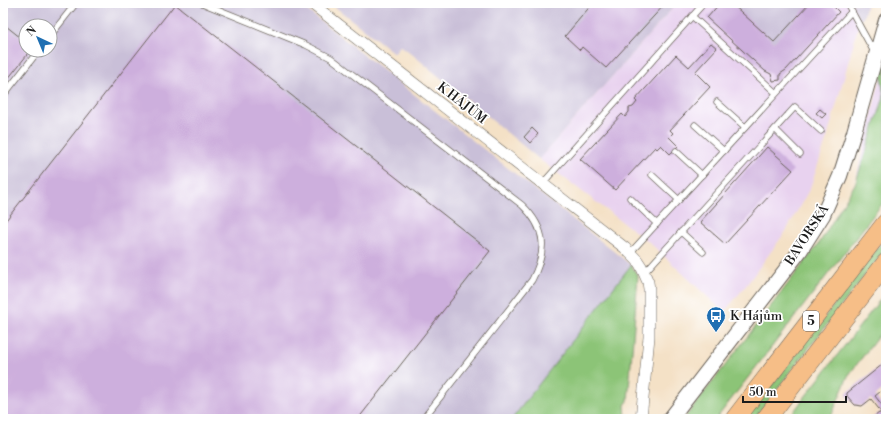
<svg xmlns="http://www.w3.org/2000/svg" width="889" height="422" font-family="'Libre Bodoni',serif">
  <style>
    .built { fill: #e8d2ef }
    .industrial { fill: #c9bfd8; fill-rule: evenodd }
    .green { fill: #8cc477; stroke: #54704a }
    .building { fill: #cdafdd }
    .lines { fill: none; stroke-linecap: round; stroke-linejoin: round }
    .service-casing { stroke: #686158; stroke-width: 7 }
    .minor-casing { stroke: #686158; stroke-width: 12 }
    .tertiary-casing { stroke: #686158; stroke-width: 16 }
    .trunk-casing { stroke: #686158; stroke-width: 20 }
    .service { stroke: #fff; stroke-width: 5.5 }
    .minor { stroke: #fff; stroke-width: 11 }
    .tertiary { stroke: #fff; stroke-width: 14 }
    .trunk { stroke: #f6be87; stroke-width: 19 }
    .labels { text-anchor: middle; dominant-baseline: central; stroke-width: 3.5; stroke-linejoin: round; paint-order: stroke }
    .shield { fill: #fff; stroke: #606060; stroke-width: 1 }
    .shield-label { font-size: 12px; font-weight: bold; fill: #1c1c1c }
    .street-label { font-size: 13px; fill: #1c1c1c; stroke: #fff }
    .poi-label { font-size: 13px; fill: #1c1c1c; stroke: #fff; text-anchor: start }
  </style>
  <rect width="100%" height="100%" fill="#fff"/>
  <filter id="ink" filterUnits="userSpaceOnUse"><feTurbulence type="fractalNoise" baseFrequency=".025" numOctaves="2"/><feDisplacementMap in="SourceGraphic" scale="8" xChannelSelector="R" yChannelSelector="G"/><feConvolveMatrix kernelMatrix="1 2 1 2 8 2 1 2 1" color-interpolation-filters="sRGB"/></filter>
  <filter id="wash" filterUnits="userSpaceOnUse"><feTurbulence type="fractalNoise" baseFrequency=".012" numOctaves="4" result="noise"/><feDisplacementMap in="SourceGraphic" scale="16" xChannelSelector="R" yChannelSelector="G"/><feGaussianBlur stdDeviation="0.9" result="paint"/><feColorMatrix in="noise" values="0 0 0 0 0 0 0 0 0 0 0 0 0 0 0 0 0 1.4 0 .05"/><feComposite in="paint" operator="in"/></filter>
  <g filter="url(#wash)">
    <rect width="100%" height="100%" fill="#f4e1c6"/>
    <g class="built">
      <path d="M677,3H731L774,42L810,3H852L860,20L827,138L810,188L786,231L745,287L724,312L649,242L539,159Z"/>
      <path d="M886,60V144L855,183L881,75Z"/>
    </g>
    <g class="industrial">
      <path d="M3,3H298L631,265L512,419H3ZM26,26H50V50H26Z"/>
      <path d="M330,3H677L539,159L407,50L400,46L394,53Z"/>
      <path d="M731,3H810L774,42Z"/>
      <path d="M852,3H867L863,18L860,20Z"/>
    </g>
    <g class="green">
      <path d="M886,60L885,77L886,79V199L716,419H684L820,242L855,184L884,97L881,75Z"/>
      <path d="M886,237V248L754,419H746Z"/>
      <path d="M631,265L638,276L628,401L625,405L626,419H512Z"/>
      <path d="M886,292V326L848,376L830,419H788Z"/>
    </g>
    <g id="blocks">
      <g class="building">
        <path d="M593,3H666L606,68L582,47L580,50L565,36Z"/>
        <path d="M720,3H731L774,42L810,3H830L839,12L786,70L780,74V80L773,81L771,74L765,71L707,18Z"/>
        <path d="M175,4L490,251L358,419H3V224Z"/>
        <path d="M6,26L26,42V50H31L3,85V29Z"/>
        <path d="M711,43L717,48L695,72L710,87L670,130L673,133L669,137L678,146L670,154L661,145L657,149L655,147L615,190L580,159L622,114L625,117L629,112V108L633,107L637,102L635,100L676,55L689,67Z"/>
        <path d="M820,109L826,114L822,118L816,113Z"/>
        <path d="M532,128L538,134L530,143L524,137Z"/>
        <path d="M767,147L793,170L725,244L700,222Z"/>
        <path d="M883,364L886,365V387L875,396L886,410V419H871L879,413H882L871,399L862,406L855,405L847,396V393Z"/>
      </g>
    </g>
  </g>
  <g filter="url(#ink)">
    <use href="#blocks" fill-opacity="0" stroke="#686158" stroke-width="1"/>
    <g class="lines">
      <defs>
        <g id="service">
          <path d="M202,3L306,45L331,58L522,205C547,229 547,251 532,280L423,419"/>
          <path d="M847,3L874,52"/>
          <path d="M692,16L776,93"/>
          <path d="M50,36L76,3"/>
          <path d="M3,96L39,50"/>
          <path d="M717,102L745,127"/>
          <path d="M695,125L724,151"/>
          <path d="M775,129L800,154"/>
          <path d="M676,151L702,175"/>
          <path d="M652,175L679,200"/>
          <path d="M542,184L704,3"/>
          <path d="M630,198L657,224"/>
          <path d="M681,232L703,252"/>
          <path d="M630,253L852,11"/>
          <path d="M644,273L795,107L821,131"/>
        </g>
        <path id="minor" d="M311,3L625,248L637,260L641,266L648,282L649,289V337L641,419"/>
        <path id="tertiary" d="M670,419L800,251L823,215L840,176L854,132L886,20"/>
        <g id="trunk">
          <path d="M735,419L886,223"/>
          <path d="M766,419L886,263"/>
        </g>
      </defs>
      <use href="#service" class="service-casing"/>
      <use href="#minor" class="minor-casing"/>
      <use href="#tertiary" class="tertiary-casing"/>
      <use href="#trunk" class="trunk-casing"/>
      <use href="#service" class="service"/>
      <use href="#minor" class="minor"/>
      <use href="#tertiary" class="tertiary"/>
      <use href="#trunk" class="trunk"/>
    </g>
  </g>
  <defs>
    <symbol id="bus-pin" viewBox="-11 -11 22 30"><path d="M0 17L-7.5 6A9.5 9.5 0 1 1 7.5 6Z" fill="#1f6fb2" stroke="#fff"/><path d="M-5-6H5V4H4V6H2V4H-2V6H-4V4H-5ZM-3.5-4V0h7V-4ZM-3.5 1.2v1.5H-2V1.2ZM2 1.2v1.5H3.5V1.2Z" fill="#fff"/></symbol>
  </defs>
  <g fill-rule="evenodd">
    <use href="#bus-pin" x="705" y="305" width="22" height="30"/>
  </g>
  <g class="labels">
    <rect class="shield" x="803" y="311" width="16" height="20" rx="3"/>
    <g class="shield-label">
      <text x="811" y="321">5</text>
    </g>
    <g class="street-label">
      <text transform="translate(462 103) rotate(38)">K HÁJŮM</text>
      <text transform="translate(807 235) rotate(-57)">BAVORSKÁ</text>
    </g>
    <g class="poi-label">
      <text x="730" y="316">K Hájům</text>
    </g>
  </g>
  <rect width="889" height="422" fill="none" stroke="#fff" stroke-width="16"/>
  <g transform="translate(38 38) rotate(316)"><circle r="19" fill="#ffffff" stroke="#a4a4a4"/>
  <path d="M0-3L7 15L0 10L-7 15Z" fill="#1f6fb2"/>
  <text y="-6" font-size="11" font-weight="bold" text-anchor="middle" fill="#1c1c1c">N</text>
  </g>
  <path d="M743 396v6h103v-6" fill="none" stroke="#1c1c1c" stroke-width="2"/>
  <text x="749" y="396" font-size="12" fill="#1c1c1c" stroke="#ffffff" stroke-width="3" paint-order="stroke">50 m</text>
</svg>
